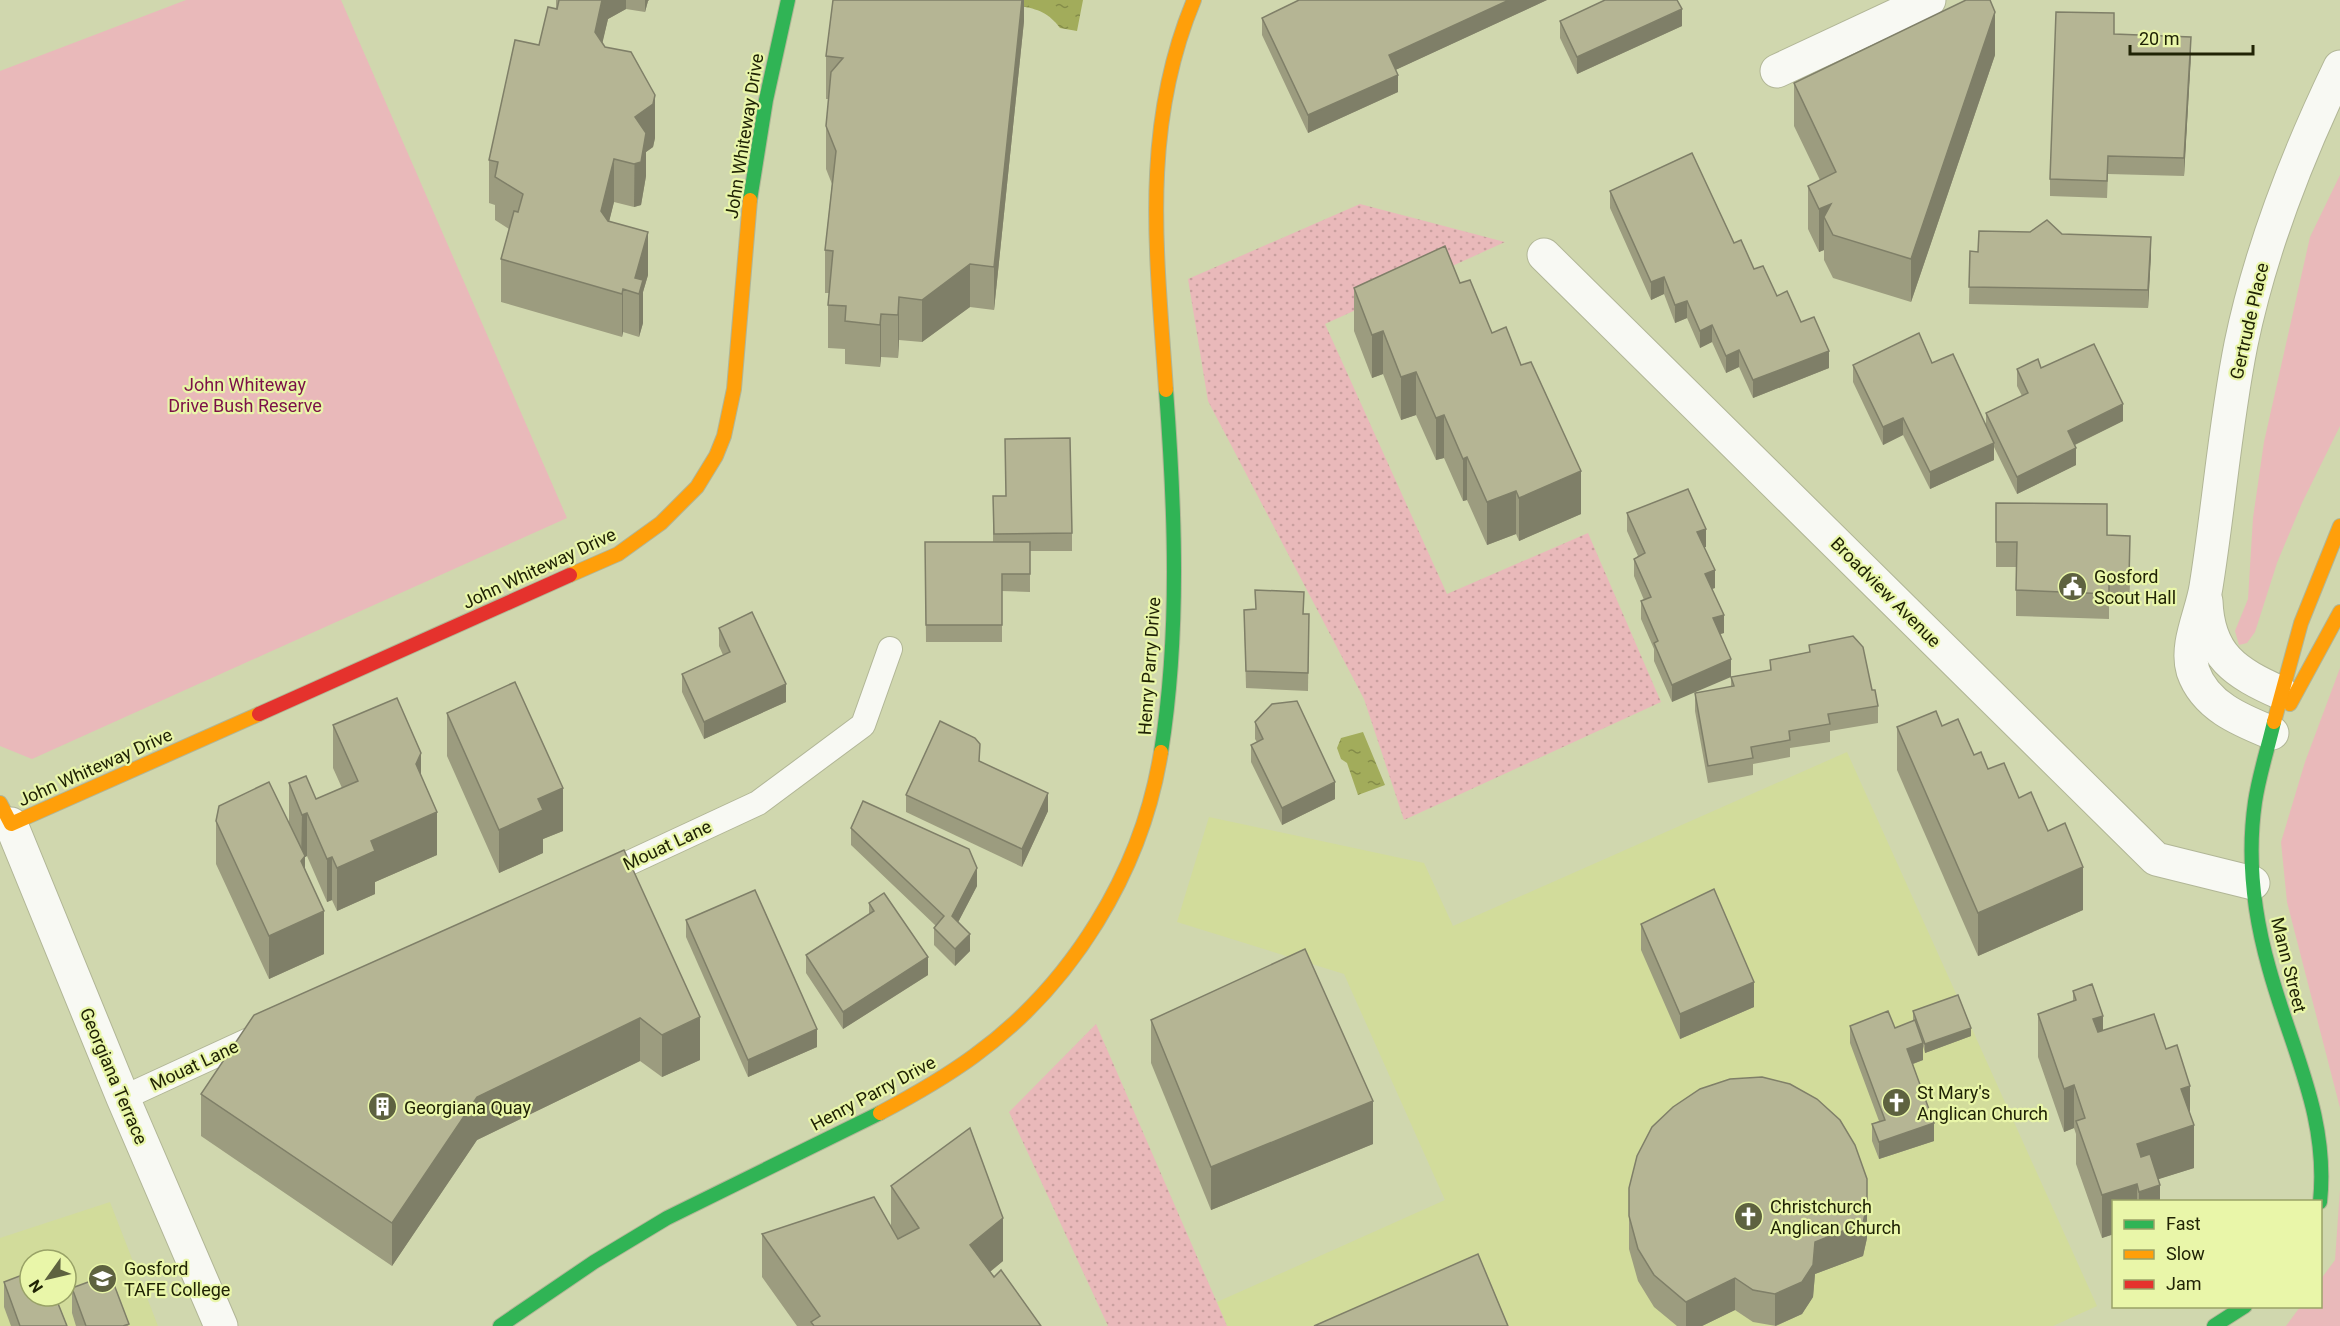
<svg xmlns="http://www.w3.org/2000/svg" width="2340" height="1326" font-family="Roboto,sans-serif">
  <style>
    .built { fill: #d2dc9b; fill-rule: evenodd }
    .grass { fill: url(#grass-dots) }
    .park { fill: #e9b9ba }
    .water { fill: url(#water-ripples) }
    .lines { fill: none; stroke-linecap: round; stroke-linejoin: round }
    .lane-casing { stroke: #b1b696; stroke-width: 26 }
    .street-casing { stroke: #b1b696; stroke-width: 35 }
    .fast-casing { stroke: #b1b696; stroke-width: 16 }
    .slow-casing { stroke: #b1b696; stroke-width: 16 }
    .jam-casing { stroke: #b1b696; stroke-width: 16 }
    .lane { stroke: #f8f9f3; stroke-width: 24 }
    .street { stroke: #f8f9f3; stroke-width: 33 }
    .fast { stroke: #30b455; stroke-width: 14 }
    .slow { stroke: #ff9f0a; stroke-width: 14 }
    .jam { stroke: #e5322d; stroke-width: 14 }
    .wall { fill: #9c9c7f }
    .shaded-wall { fill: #7f7f68 }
    .building { fill: #b5b594; stroke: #7f7f68; stroke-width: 1.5 }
    .labels { text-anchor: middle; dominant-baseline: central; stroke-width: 4.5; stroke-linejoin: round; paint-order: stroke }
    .street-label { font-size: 18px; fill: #202305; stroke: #e9f6a9 }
    .park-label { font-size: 18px; fill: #7b1048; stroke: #e9f6a9 }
    .poi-label { font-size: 18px; fill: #202305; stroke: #e9f6a9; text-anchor: start }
  </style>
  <defs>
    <pattern id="grass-dots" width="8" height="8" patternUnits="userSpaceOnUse" patternTransform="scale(1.5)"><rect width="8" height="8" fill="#e9b9ba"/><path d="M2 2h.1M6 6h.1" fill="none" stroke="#c89f9e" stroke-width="1.8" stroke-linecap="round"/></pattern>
    <pattern id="water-ripples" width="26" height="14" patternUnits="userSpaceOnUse" patternTransform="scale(1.5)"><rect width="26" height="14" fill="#a2ac5b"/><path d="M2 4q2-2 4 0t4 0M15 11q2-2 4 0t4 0" fill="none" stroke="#848c49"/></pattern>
  </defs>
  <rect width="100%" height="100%" fill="#d0d7ae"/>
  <g class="built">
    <path d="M1847,752L2097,1306L2053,1326H1227L1217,1302L1445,1200L1344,974L1177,922L1209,817L1424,863L1453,926Z"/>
    <path d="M110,1202L158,1326H0V1238ZM30,1260H66V1296H30Z"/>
  </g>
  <g class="grass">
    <path d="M1360,204L1505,242L1325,324L1447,594L1588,533L1661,702L1404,820L1364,699L1208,401L1188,279Z"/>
    <path d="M1096,1024L1215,1298L1227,1326H1108L1009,1112Z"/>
  </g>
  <g class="park">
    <path d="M186,0H341L567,518L32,759L0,746V71Z"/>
    <path d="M2340,175V426L2302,503L2277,563L2255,632L2247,643L2239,645L2235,631L2248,599L2253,518L2264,442L2310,237Z"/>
    <path d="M2340,668V1108L2287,902L2281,842L2305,762Z"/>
    <path d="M2340,1189V1326H2286L2300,1307L2320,1306L2321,1279L2335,1260Z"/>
  </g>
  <g class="water">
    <path d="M1021,0H1083L1077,31L1060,28C1049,13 1038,9 1020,6Z"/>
    <path d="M1363,732L1385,785L1358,795L1347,763L1341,759L1337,748L1341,738Z"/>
  </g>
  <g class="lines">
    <defs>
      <g id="lane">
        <path d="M601,876L758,803L863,725L890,649"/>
        <path d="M123,1098L262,1034"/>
      </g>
      <g id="street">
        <path d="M1777,71L1929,0"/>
        <path d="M1544,255L2156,859L2253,883"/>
        <path d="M2206,601C2208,656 2236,673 2281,693"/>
        <path d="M2272,733C2240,720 2205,706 2193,671C2185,645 2202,613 2206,587C2219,506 2225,424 2241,344C2261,247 2297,156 2340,67"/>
        <path d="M11,824L123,1098L221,1326"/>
      </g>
      <g id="fast">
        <path d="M750,200L766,100L788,0"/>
        <path d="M2274,722C2268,748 2259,775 2255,802C2247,857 2254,915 2269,968C2291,1049 2329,1116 2320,1202"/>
        <path d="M1161,752C1180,633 1175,510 1166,390"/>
        <path d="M500,1326L594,1262L667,1218L880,1113"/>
        <path d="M2214,1326L2245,1306"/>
      </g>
      <g id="slow">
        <path d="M1166,390C1157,255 1140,129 1194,0"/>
        <path d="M570,575L618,554L661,523L697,487L716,456L724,436L734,389L750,200"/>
        <path d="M2290,704L2340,612"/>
        <path d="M2274,722L2301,623L2340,526"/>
        <path d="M0,803L11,824L259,714"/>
        <path d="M880,1113C912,1096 944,1078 974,1056C1072,985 1142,871 1161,752"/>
      </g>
      <path id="jam" d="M259,714L570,575"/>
    </defs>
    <use href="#lane" class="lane-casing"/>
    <use href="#street" class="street-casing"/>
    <use href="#fast" class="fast-casing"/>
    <use href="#slow" class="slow-casing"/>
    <use href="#jam" class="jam-casing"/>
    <use href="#lane" class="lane"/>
    <use href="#street" class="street"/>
    <use href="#fast" class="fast"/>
    <use href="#slow" class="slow"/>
    <use href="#jam" class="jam"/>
  </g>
  <g class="wall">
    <path d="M556,0H649L648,1L645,12L626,9L608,19L602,43L655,138L653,147L646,152V176L641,205L634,207L614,202L609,221L648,275L643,292V323L639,337L623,332L622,337L501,302V259L509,229L495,220V205L489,203V160L556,9Z"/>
    <path d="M1024,0V21L994,310L970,307L922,342L899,340L898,358L881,357L880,367L845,364V349L828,348V305L829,293H825V250L832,184L826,169V126L829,99H826V56Z"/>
    <path d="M1299,0H1547L1395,70L1398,92L1308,133L1262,35V18Z"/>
    <path d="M1560,21L1682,26L1577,74L1560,38Z"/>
    <path d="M2114,34L2191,55L2184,176L2108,174L2107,198L2050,196V179Z"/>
    <path d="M1995,55L1911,302L1833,278L1824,260V250L1819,252L1808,229V186L1820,180L1794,126V83Z"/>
    <path d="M1610,191L1734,243L1754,269L1801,322L1829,368L1753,398L1739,367L1726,373L1712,342L1700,348L1687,318L1675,323L1664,294L1651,300L1610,208Z"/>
    <path d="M2062,234L2151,254L2148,308L1969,304L1970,251L1978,252Z"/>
    <path d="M1460,283L1492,333L1581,514L1519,541L1516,534L1487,545L1467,500L1463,501L1444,458L1436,460L1416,415L1401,420L1383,374L1372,378L1354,331V288Z"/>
    <path d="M1932,363L1986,426V413L2022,396L2017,386V369L2041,368L2123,421L2075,445L2076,465L2017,494L1994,447V460L1930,489L1903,435L1883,445L1853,382V365Z"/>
    <path d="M993,496L1072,533V551H1030V592L1002,591V642H926L925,542H993Z"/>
    <path d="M1996,503L2107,535L2130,561L2129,604H2109V619L2016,616V567H1996Z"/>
    <path d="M1627,513L1706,547H1704L1715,588L1711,589L1724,633L1720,634L1672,702L1654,661V649L1641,619V601L1644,600L1634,576V559L1638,556L1627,531Z"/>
    <path d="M1244,610L1309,614L1308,691L1246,688Z"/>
    <path d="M719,628L786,702L704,739L682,692V674L723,655L719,646Z"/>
    <path d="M1809,645L1872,690L1878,706V723L1830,731V742L1790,748V757L1753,764V775L1708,783L1695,711V693L1731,687V677L1770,670V660L1809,652Z"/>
    <path d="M447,713L563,831L543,839V853L499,873L447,756Z"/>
    <path d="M1255,722L1335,799L1282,825L1251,762V745L1257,742L1255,739Z"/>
    <path d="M333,725L421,777L437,855L375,882V894L337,911L332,900L327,902L307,856L305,857V868L324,954L269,979L216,864V821L289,823V783L316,799L342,788L333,768Z"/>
    <path d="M1942,726L2019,798L2083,910L1978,956L1897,770V727Z"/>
    <path d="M980,761L1048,811L1022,867L906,812V795Z"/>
    <path d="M851,828L977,886L958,922L970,951L955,966L934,945V928L936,926L851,845Z"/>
    <path d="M624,850L700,1060L662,1077L640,1061L477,1140L392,1266L201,1136V1094Z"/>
    <path d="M869,903L928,975L843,1029L806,973V955L869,915Z"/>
    <path d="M686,920L817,1047L748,1077L686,937Z"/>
    <path d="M1641,924L1754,1007L1680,1039L1641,950Z"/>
    <path d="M2073,991L2103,1031L2190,1114L2194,1168L2158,1179L2160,1202H2114V1234L2102,1238L2076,1164V1134L2074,1128L2064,1132L2038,1057V1014L2073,1001Z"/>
    <path d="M1913,1011L1971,1036L1925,1053L1923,1046V1060L1913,1064L1934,1141L1879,1159L1872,1141V1124L1879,1121L1850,1043V1026L1895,1028L1913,1021Z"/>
    <path d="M1151,1020L1373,1144L1211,1210L1151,1063Z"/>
    <path d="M891,1186L1003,1261L990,1272L1041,1326H797L762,1277V1234L891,1226Z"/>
    <path d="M1629,1216L1867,1238L1863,1256L1815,1274L1813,1297L1802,1314L1776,1326L1753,1322L1735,1310L1702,1326H1677L1654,1307L1638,1281L1629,1249Z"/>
    <path d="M4,1282L67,1326H11L4,1307Z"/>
    <path d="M72,1288L129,1326H76L72,1313Z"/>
  </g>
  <g class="shaded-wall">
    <path d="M602,0H626V9L608,19L595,75V32Z"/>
    <path d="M645,0H649L648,1L645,12Z"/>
    <path d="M1022,0H1024V21L994,310V267Z"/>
    <path d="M1509,0H1547L1389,73V55Z"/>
    <path d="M1682,9V26L1577,74V57Z"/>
    <path d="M1995,12V55L1911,302V259Z"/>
    <path d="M2191,37V55L2184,176V158Z"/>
    <path d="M1398,75V92L1308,133V115Z"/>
    <path d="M655,95V138L653,147L646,152V176L641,205L634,207L635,117Z"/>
    <path d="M614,159V202L601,254V211Z"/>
    <path d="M1831,204L1824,217V250L1819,252V209Z"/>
    <path d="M648,232V275L643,292V323L639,337V294L635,278Z"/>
    <path d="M2151,237V254L2148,308V290Z"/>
    <path d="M970,264V307L922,342V300Z"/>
    <path d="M1664,277V294L1651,300V282Z"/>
    <path d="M623,289V332L622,337V294Z"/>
    <path d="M899,297V340L898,358V315Z"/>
    <path d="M1687,301V318L1675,323V305Z"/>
    <path d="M881,314V357L880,367V325Z"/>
    <path d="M1712,325V342L1700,348V331Z"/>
    <path d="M1383,331V374L1372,378V335Z"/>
    <path d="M1739,350V367L1726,373V356Z"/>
    <path d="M1829,351V368L1753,398V380Z"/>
    <path d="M1416,372V415L1401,420V377Z"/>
    <path d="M2123,404V421L2068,448V431Z"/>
    <path d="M1444,415V458L1436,460V418Z"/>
    <path d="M1903,418V435L1883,445V427Z"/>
    <path d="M1994,443V460L1930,489V472Z"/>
    <path d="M2076,448V465L2017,494V477Z"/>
    <path d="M1467,457V500L1463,501V459Z"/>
    <path d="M1581,471V514L1519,541V498Z"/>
    <path d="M1516,491V534L1487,545V502Z"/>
    <path d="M1706,529V547L1697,550V532Z"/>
    <path d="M2130,536V561L2129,604V579Z"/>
    <path d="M1715,570V588L1705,591V574Z"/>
    <path d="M1724,615V633L1713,636V618Z"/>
    <path d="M1731,659V677L1672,702V685Z"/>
    <path d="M786,684V702L704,739V722Z"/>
    <path d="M421,753V796L416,764Z"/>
    <path d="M1335,782V799L1282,825V808Z"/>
    <path d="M563,788V831L543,839V853L499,873V830L538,799Z"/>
    <path d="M1048,793V811L1022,867V849Z"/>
    <path d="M437,812V855L375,882V894L337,911V868L371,841Z"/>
    <path d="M307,813V856L305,857V899L301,861L302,815Z"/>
    <path d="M332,857V900L327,902V859Z"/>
    <path d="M2083,867V910L1978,956V913Z"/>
    <path d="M977,868V886L952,934V916Z"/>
    <path d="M324,911V954L269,979V936Z"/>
    <path d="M970,934V951L955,966V949Z"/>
    <path d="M928,957V975L843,1029V1012Z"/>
    <path d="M1754,982V1007L1680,1039V1014Z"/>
    <path d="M2103,1016V1059L2093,1019Z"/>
    <path d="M700,1017V1060L662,1077V1035Z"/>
    <path d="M640,1018V1061L477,1140L392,1266V1223L477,1097Z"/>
    <path d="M1971,1028V1036L1925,1053V1044Z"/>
    <path d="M817,1029V1047L748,1077V1060Z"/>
    <path d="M1923,1043V1060L1907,1066V1049Z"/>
    <path d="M2074,1085V1128L2064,1132V1089Z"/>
    <path d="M2190,1086V1126L2194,1125V1168L2137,1186V1144L2181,1089Z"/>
    <path d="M1373,1101V1144L1211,1210V1167Z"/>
    <path d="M1934,1123V1141L1879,1159V1142Z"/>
    <path d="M2137,1184V1202H2114V1234L2102,1238V1195Z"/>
    <path d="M2160,1185V1202H2139V1192Z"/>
    <path d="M1867,1206V1238L1863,1256L1815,1274L1813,1297L1802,1314L1775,1326V1294L1815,1242Z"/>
    <path d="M1003,1218V1261L970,1288V1245Z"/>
    <path d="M1735,1278V1310L1702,1326H1686V1302Z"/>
  </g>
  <g class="building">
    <path d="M559,0H602L595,32L605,47L631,52L655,95L653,104L635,117L646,133L641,162L634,164L614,159L601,211L608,221L648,232L635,278L643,280L639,294L623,289L622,294L501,259L514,211L518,212L523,194L495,177L498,162L489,160L515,40L539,45L548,7L557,9Z"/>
    <path d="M833,0H1022L994,267L970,264L922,300L899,297L898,315L881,314L880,325L845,321L846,306L828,305L833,251L825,250L836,151L826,126L831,72L843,58L826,56Z"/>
    <path d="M1299,0H1509L1389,55L1398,75L1308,115L1262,18Z"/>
    <path d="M1605,0H1677L1682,9L1577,57L1560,21Z"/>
    <path d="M1966,0H1990L1995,12L1911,259L1833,235L1824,217L1831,204L1819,209L1808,186L1836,172L1794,83Z"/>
    <path d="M2056,12L2114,13V34L2191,37L2184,158L2108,156L2107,181L2050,179Z"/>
    <path d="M1692,153L1734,243L1741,240L1754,269L1763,266L1777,296L1787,291L1801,322L1814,317L1829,351L1753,380L1739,350L1726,356L1712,325L1700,331L1687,301L1675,305L1664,277L1651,282L1610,191Z"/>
    <path d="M2047,220L2062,234L2151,237L2148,290L1969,287L1970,251L1978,252L1979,231L2030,232Z"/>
    <path d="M1445,246L1460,283L1470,280L1492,333L1506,327L1521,365L1531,362L1581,471L1519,498L1516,491L1487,502L1467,457L1463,459L1444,415L1436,418L1416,372L1401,377L1383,331L1372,335L1354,288Z"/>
    <path d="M1919,333L1932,363L1953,354L1994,443L1930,472L1903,418L1883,427L1853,365Z"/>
    <path d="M2094,344L2123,404L2068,431L2076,448L2017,477L1986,413L2028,393L2017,369L2038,359L2041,368Z"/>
    <path d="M1070,438L1072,533L994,534L993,496H1006L1005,439Z"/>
    <path d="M1688,489L1706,529L1697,532L1715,570L1705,574L1724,615L1713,618L1731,659L1672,685L1654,643L1658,641L1641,601L1651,597L1634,559L1645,553L1627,513Z"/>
    <path d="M1996,503L2107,504V535L2130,536L2129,579H2109V594L2016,590L2017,542H1996Z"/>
    <path d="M925,542H1030V574H1002V625H926Z"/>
    <path d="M1255,590L1304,592L1303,614H1309L1308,673L1246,671L1244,610L1256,609Z"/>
    <path d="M752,612L786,684L704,722L682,674L730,652L719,628Z"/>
    <path d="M1853,636L1863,647L1872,690H1875L1878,706L1828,714L1830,724L1789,731L1790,740L1751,747L1753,758L1708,766L1695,693L1734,686L1731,677L1771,670L1770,660L1810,652L1809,645Z"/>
    <path d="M515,682L563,788L538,799L543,810L499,830L447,713Z"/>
    <path d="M397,698L421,753L416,764L437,812L371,841L375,851L337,868L332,857L327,859L307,813L302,815L289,783L306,776L316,799L358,781L333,725Z"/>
    <path d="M1297,701L1335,782L1282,808L1251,745L1263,739L1255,722L1272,704Z"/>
    <path d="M1936,711L1942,726L1958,719L1974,755L1981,752L1988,769L2004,763L2019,798L2031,792L2048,831L2065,823L2083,867L1978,913L1897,727Z"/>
    <path d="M940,721L975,738L980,744L979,761L1048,793L1022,849L906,795Z"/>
    <path d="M269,782L305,856L301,861L324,911L269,936L216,821L219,806Z"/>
    <path d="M863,801L969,849L977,868L952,916L970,934L955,949L934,928L944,916L851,828Z"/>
    <path d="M624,850L700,1017L662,1035L640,1018L477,1097L392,1223L201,1094L254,1015Z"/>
    <path d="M1714,889L1754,982L1680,1014L1641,924Z"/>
    <path d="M755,890L817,1029L748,1060L686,920Z"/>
    <path d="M884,893L928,957L843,1012L806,955L874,911L869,903Z"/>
    <path d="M1305,949L1373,1101L1211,1167L1151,1020Z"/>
    <path d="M2092,984L2103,1016L2093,1019L2098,1032L2154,1014L2166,1049L2177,1045L2190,1086L2181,1089L2194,1125L2137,1144L2141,1157L2150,1154L2160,1185L2139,1192L2137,1184L2102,1195L2076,1121L2085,1118L2074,1085L2064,1089L2038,1014L2076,1000L2073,991Z"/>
    <path d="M1958,995L1971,1028L1925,1044L1913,1011Z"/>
    <path d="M1888,1011L1895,1028L1915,1020L1923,1043L1907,1049L1934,1123L1879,1142L1872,1124L1885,1120L1850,1026Z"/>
    <path d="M1762,1077L1790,1084L1817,1099L1840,1120L1855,1145L1867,1179V1206L1863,1223L1815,1242L1813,1265L1802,1282L1775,1294L1753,1290L1735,1278L1686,1302L1654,1275L1638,1249L1629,1216V1188L1637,1156L1652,1127L1673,1107L1700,1089L1730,1079Z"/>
    <path d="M970,1128L1003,1218L970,1245L994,1277L1001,1270L1041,1326H814L811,1322L820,1316L762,1234L874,1197L898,1239L919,1228L891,1186Z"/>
    <path d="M1478,1254L1508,1326H1314Z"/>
    <path d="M30,1272V1296H55L67,1326H20L4,1282Z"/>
    <path d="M110,1274L129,1324L123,1326H86L72,1288Z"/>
  </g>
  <defs>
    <symbol id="civic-disc" viewBox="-11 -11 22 22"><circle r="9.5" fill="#5e6240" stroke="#e9f6a9"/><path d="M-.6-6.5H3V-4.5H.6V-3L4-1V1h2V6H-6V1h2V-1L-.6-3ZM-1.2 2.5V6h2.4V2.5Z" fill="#fff"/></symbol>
    <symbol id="church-disc" viewBox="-11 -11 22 22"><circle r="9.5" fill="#5e6240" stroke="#e9f6a9"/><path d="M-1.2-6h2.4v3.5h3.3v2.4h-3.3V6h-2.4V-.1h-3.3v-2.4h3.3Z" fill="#fff"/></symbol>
    <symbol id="building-disc" viewBox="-11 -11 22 22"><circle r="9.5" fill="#5e6240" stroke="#e9f6a9"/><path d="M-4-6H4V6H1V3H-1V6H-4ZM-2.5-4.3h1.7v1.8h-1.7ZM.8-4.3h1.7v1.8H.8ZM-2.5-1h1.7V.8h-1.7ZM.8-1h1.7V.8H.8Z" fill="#fff"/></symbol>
    <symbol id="university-disc" viewBox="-11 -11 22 22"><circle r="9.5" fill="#5e6240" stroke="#e9f6a9"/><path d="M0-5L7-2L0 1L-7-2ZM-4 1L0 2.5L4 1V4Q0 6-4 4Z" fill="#fff"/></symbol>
  </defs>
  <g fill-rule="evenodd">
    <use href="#civic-disc" x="2056" y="570" width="33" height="33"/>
    <use href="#church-disc" x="1880" y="1086" width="33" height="33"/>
    <use href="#building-disc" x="366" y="1090" width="33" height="33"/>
    <use href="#church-disc" x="1732" y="1200" width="33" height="33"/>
    <use href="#university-disc" x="86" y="1262" width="33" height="33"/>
  </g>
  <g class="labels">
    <g class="street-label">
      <text transform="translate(744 136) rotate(-81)">John Whiteway Drive</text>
      <text transform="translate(2249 321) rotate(-77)">Gertrude Place</text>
      <text transform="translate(539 568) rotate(-25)">John Whiteway Drive</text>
      <text transform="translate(1886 592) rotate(45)">Broadview Avenue</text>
      <text transform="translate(1149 666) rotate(-86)">Henry Parry Drive</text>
      <text transform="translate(95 767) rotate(-24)">John Whiteway Drive</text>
      <text transform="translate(667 845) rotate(-25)">Mouat Lane</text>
      <text transform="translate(2289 965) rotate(76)">Mann Street</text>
      <text transform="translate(194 1065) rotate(-25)">Mouat Lane</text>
      <text transform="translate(114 1076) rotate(67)">Georgiana Terrace</text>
      <text transform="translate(873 1093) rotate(-28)">Henry Parry Drive</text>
    </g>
    <g class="park-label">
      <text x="245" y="384">John Whiteway<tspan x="245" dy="21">Drive Bush Reserve</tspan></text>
    </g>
    <g class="poi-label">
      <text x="2094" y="576">Gosford<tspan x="2094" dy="21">Scout Hall</tspan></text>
      <text x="1917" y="1092">St Mary's<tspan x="1917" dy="21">Anglican Church</tspan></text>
      <text x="404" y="1107">Georgiana Quay</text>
      <text x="1770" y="1206">Christchurch<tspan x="1770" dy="21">Anglican Church</tspan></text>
      <text x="124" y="1268">Gosford<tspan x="124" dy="21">TAFE College</tspan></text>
    </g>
  </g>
  <rect x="2112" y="1200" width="210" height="108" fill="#e9f6a9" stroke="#99a267" stroke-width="1.5"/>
  <rect x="2124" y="1220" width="30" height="9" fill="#30b455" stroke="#99a267" stroke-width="1.5"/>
  <text x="2166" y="1230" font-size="18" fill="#202305">Fast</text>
  <rect x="2124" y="1250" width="30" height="9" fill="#ff9f0a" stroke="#99a267" stroke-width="1.5"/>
  <text x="2166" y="1260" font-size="18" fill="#202305">Slow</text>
  <rect x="2124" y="1280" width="30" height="9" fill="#e5322d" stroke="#99a267" stroke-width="1.5"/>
  <text x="2166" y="1290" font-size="18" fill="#202305">Jam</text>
  <g transform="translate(48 1278) rotate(236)"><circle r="28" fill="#e9f6a9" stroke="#99a267" stroke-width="1.5"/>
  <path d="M0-4.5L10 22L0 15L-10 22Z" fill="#5e6240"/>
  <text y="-9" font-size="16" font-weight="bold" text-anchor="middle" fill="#202305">N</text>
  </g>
  <path d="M2130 45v9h123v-9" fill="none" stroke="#202305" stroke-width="3"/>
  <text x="2139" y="45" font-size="18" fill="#202305" stroke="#e9f6a9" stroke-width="4.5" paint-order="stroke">20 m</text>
</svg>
